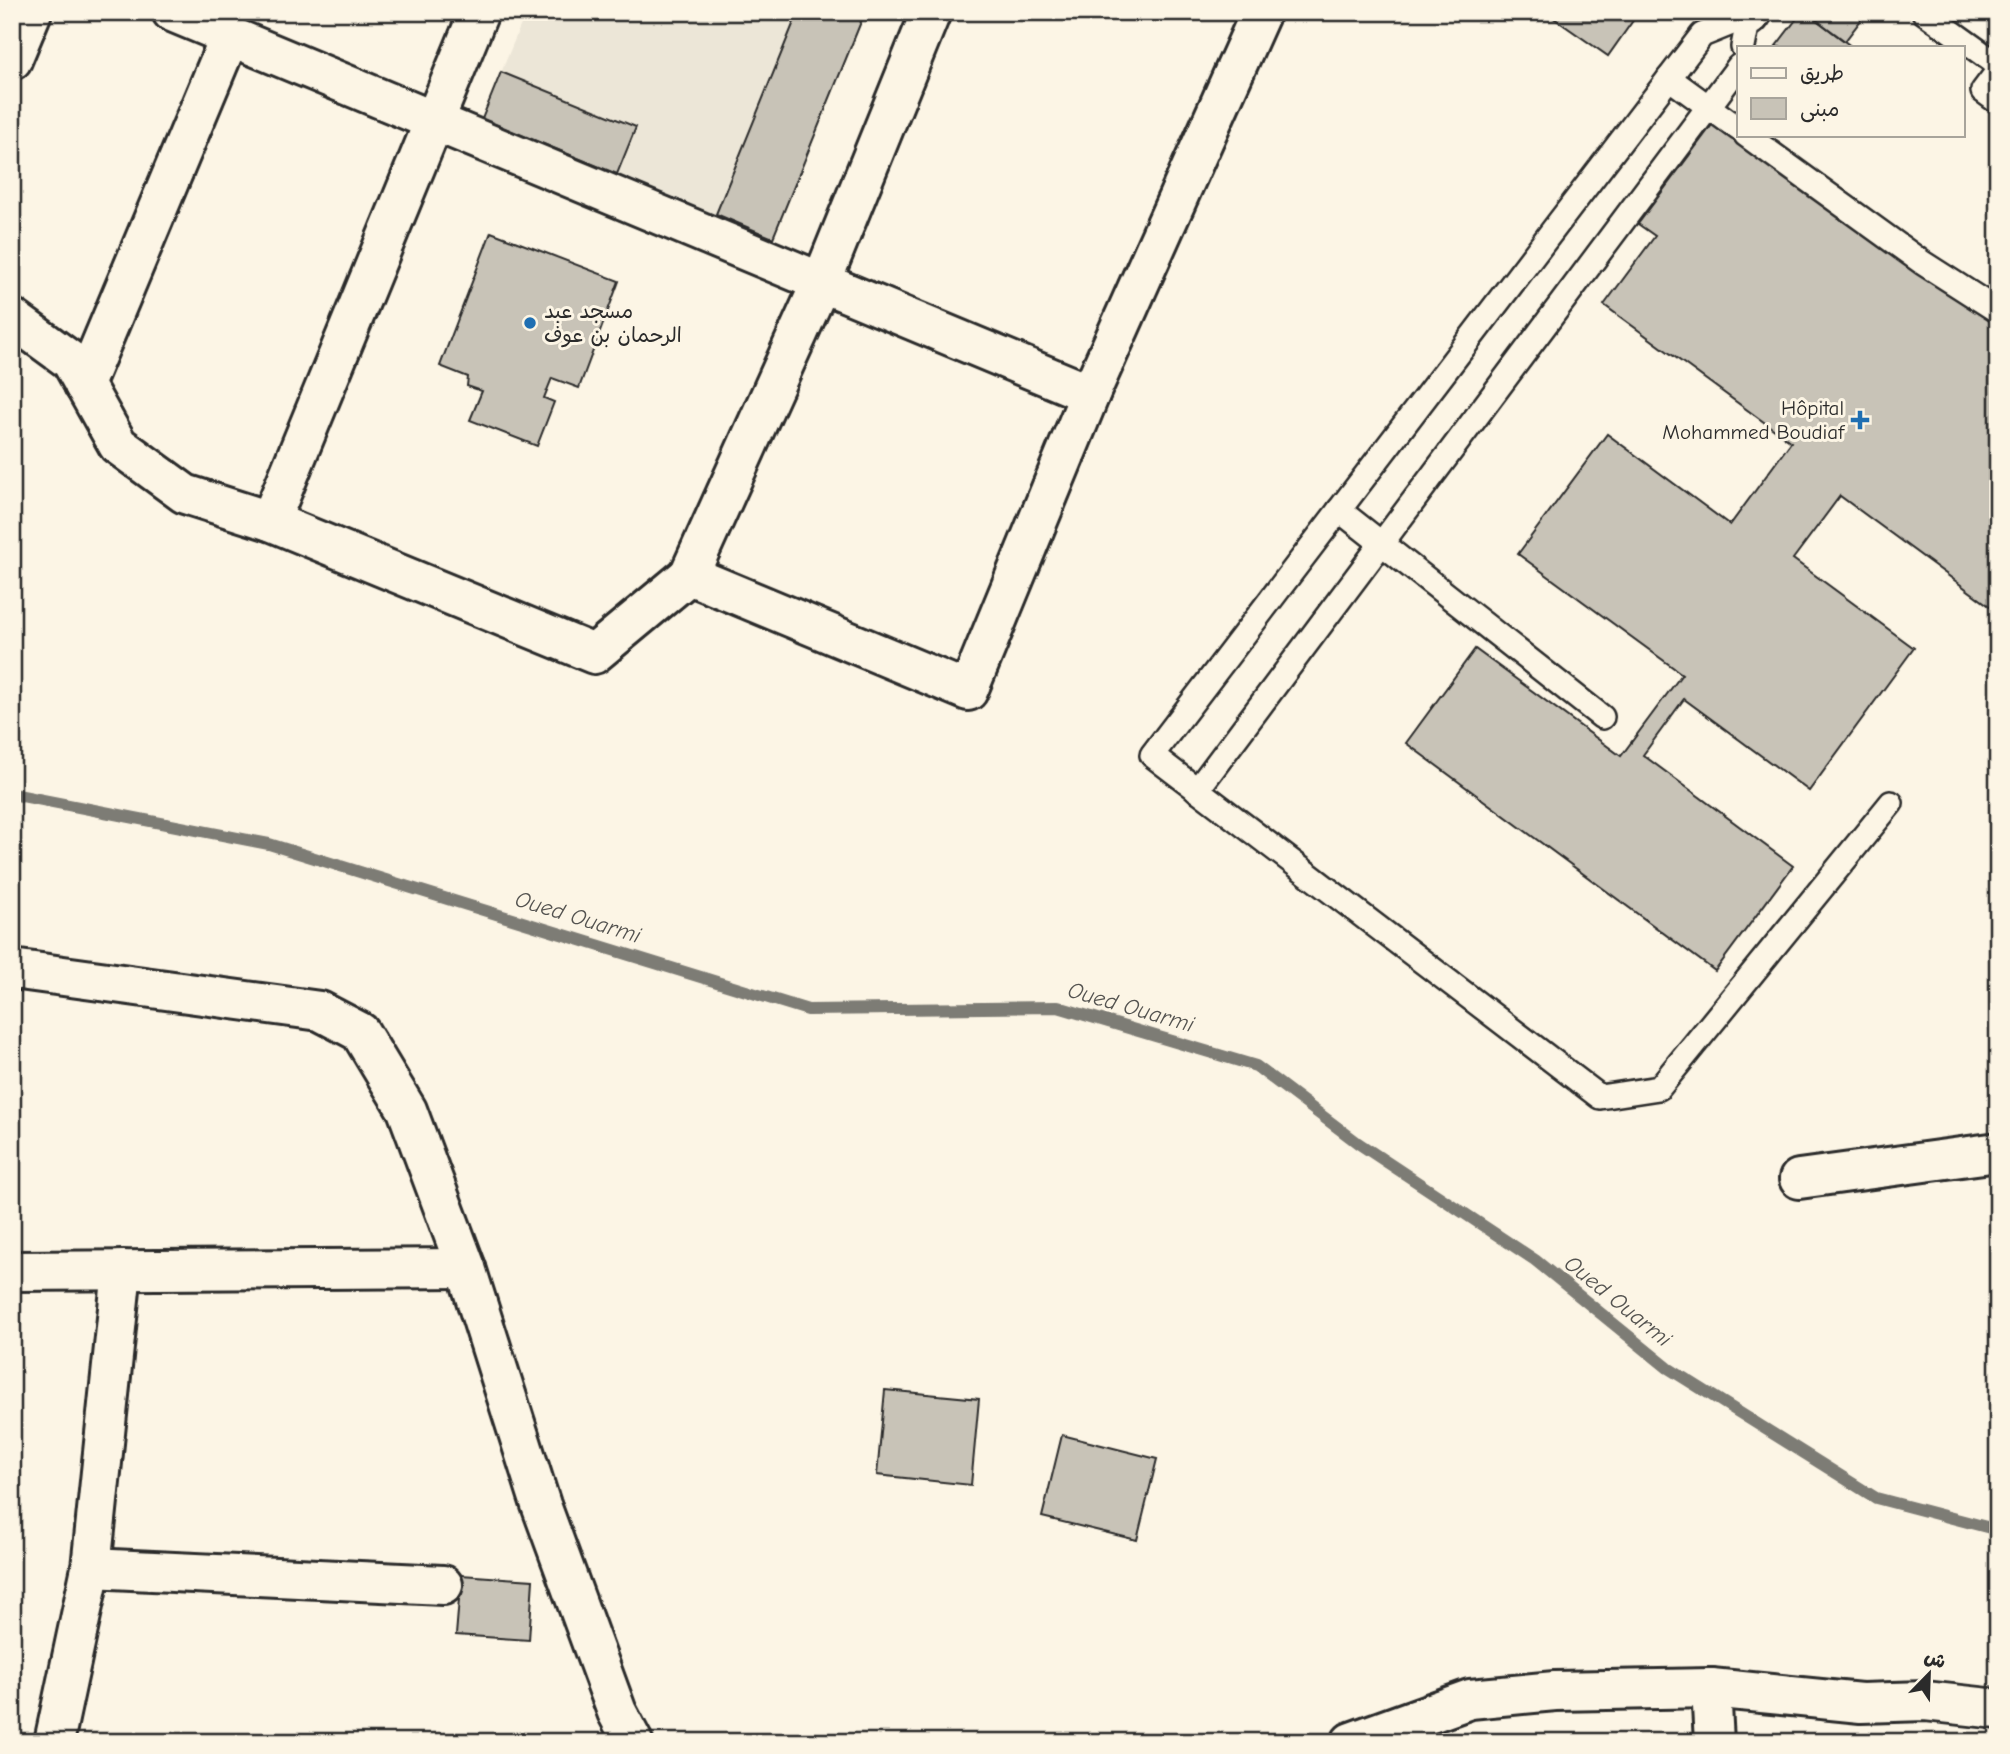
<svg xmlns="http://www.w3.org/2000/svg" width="2010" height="1754" font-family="'Comic Neue','Playpen Sans Arabic',sans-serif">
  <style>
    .built { fill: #ece6d7 }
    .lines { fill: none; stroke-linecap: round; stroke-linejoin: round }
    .stream { stroke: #7d7b74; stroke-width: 12 }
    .building { fill: #c8c3b7; stroke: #2b2b2b; stroke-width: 2 }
    .lane-casing { stroke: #2b2b2b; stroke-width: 28 }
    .street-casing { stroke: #2b2b2b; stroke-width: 44 }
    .lane { stroke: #fcf5e5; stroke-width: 23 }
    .street { stroke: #fcf5e5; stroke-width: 38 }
    .poi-dot { fill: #1f6fb2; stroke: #fcf5e5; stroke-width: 2.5 }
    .labels { text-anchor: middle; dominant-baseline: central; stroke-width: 6; stroke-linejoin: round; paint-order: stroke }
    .poi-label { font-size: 21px; fill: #2b2b2b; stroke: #fcf5e5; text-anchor: start }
    .water-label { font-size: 23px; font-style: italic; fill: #545350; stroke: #fcf5e5 }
  </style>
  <rect width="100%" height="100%" fill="#fcf5e5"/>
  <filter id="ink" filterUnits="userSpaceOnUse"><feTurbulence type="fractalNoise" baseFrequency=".0143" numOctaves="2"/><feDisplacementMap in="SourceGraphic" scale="14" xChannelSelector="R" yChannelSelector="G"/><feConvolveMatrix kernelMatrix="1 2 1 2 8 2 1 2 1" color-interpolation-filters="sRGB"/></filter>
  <g filter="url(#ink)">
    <path class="built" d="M526,12H865L773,238L482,119Z"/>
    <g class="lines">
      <path class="stream" d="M12,794L269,844L808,1010L1058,1007L1256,1066L1358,1143L1535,1260L1668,1368L1876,1498L1998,1530"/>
    </g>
    <g class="building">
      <path d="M798,12H865L773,238L716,214Z"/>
      <path d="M1545,12H1639L1608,56Z"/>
      <path d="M1802,12H1806L1852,47H1778L1776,46Z"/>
      <path d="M1806,12H1860L1864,16L1845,41Z"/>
      <path d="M501,72L636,127L617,174L482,119Z"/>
      <path d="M1718,117L1998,323V606L1995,610L1840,496L1793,559L1914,648L1809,791L1684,699L1643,755L1793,866L1715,971L1406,743L1475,649L1621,756L1682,674L1518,554L1607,434L1730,525L1791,442L1604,305L1655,236L1638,224Z"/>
      <path d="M491,232L619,281L579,388L552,378L544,398L554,402L537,446L470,420L482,391L467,386L468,377L440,366Z"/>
      <path d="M885,1390L979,1399L971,1485L877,1475Z"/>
      <path d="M1062,1435L1157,1459L1137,1540L1042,1517Z"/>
      <path d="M461,1575L533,1580L529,1640L456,1635Z"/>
    </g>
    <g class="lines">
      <defs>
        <g id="lane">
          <path d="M1924,12L1998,65"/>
          <path d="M1749,16L1702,35L1152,755L1600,1097L1659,1088L1891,803"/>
          <path d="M1743,47L1749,16"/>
          <path d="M1998,71L1983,91L1998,102"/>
          <path d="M1669,78L1739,129"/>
          <path d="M1746,135L1923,263L1998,311"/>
          <path d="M1339,510L1602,717"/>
          <path d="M1197,790L1739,66"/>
        </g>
        <g id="street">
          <path d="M172,12L1090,394"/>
          <path d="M479,12L270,521L594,654L689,575L968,691L1090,394L1261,12"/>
          <path d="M1749,16L1752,12"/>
          <path d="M12,60L32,12"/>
          <path d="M12,318L71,361L118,445L185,494L270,521"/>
          <path d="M84,385L230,36"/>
          <path d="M689,575L821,283L931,12"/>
          <path d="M12,969L320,1011L360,1032L407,1110L466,1268L541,1505L617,1712L633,1742"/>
          <path d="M1799,1179L1998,1152"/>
          <path d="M14,1271L466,1268"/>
          <path d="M91,1568L443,1585"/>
          <path d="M1711,1688L1714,1742"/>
          <path d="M54,1742L91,1568L122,1270"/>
          <path d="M1351,1742L1470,1699L1555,1691L1711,1688L1861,1703L1925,1701L1998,1709"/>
        </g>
      </defs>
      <use href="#lane" class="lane-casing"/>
      <use href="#street" class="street-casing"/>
      <use href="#lane" class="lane"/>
      <use href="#street" class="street"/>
    </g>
  </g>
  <g class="poi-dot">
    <circle cx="530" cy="323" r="7"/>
    <path d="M1856.5 409.5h7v7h7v7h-7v7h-7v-7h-7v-7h7z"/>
  </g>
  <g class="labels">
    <g class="poi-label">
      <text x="544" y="311">مسجد عبد<tspan x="544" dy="24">الرحمان بن عوف</tspan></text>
      <text x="1844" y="408" text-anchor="end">Hôpital<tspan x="1844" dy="24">Mohammed Boudiaf</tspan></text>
    </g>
    <g class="water-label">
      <text transform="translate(578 917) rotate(17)">Oued Ouarmi</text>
      <text transform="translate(1131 1007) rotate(16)">Oued Ouarmi</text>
      <text transform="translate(1618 1301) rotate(39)">Oued Ouarmi</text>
    </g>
  </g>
  <rect width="2010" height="1754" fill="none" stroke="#fcf5e5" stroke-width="42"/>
  <rect x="21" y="21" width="1968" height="1712" fill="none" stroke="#2b2b2b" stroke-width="2.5" filter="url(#ink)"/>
  <rect x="1737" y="46" width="228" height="91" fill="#fcf5e5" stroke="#a8a49b" stroke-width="2"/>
  <rect x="1751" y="68" width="35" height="10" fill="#fcf5e5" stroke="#a8a49b" stroke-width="2"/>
  <text x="1800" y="80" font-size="21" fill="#2b2b2b">طريق</text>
  <rect x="1751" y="98" width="35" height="21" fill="#c8c3b7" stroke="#a8a49b" stroke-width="2"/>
  <text x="1800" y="116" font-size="21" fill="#2b2b2b">مبنى</text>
  <g transform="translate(1929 1674) rotate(23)" stroke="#fcf5e5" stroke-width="5" paint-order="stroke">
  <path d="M0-5L12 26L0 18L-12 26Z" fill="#2b2b2b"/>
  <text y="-10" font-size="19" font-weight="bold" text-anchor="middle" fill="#2b2b2b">ش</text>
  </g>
</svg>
